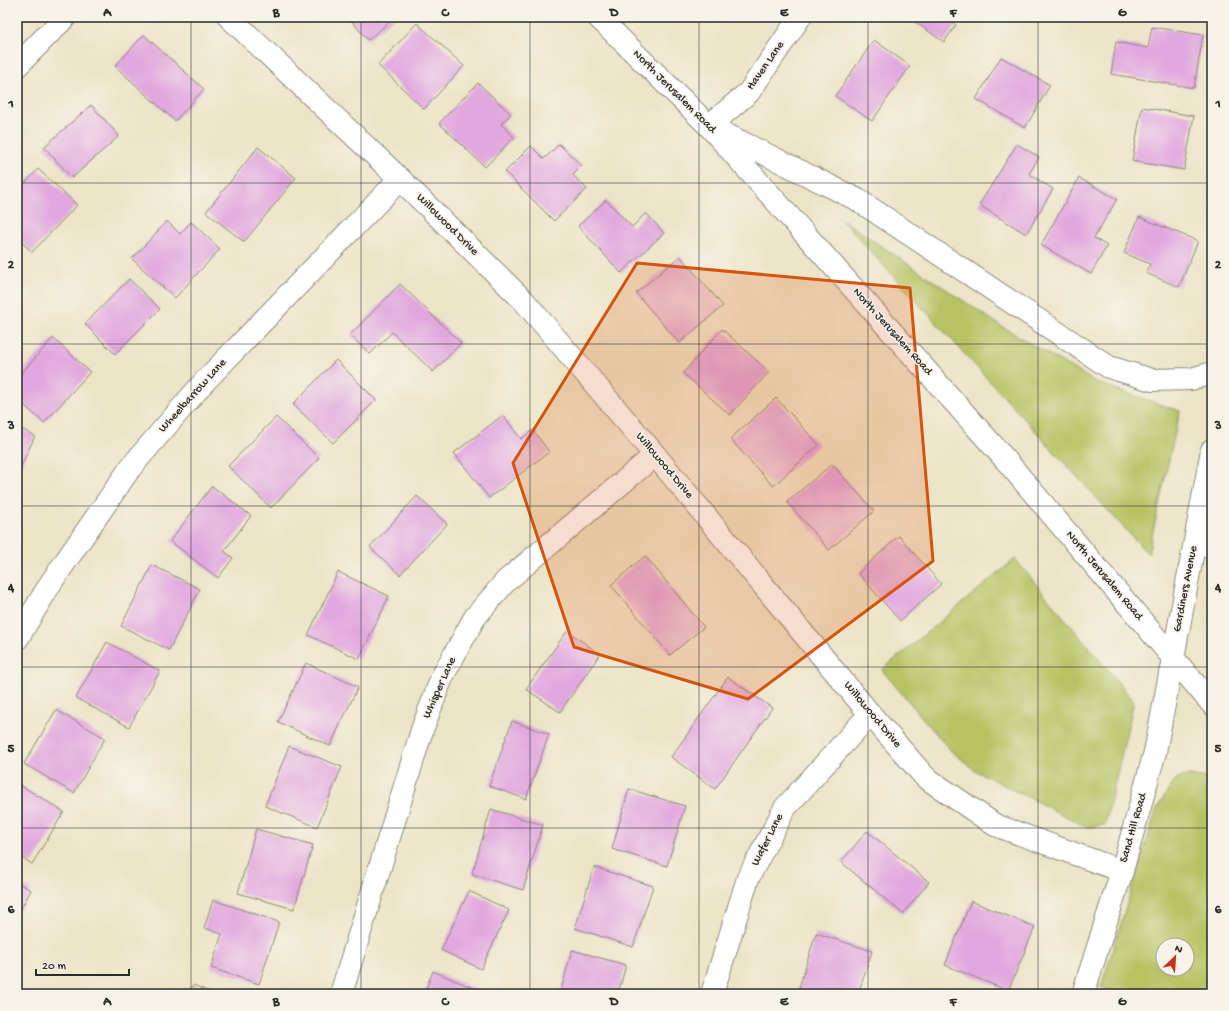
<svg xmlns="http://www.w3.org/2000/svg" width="1229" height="1011" font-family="'Gochi Hand',sans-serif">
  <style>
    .green { fill: #b7c364; stroke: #717748; fill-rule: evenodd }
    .building { fill: #e1a7df }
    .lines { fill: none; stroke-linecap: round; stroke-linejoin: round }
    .lane-casing { stroke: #8b8878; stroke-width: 20 }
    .street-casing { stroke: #8b8878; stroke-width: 24 }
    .secondary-casing { stroke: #8b8878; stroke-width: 24 }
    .lane { stroke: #fff; stroke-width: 18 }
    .street { stroke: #fff; stroke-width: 22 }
    .secondary { stroke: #fff; stroke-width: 22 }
    .marked { fill: #d5540f; fill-opacity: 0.2; stroke: #d5540f; stroke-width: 3; stroke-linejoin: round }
    .grid { fill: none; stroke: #2b2b2b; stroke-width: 1; stroke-opacity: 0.55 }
    .labels { text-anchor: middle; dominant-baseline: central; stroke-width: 3; stroke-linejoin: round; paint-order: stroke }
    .street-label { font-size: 12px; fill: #2b2b2b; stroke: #f7f3e8 }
    .neatline { fill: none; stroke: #2b2b2b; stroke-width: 1.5 }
    .grid-label { font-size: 13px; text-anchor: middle; font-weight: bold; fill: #2b2b2b }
  </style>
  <rect width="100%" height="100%" fill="#f7f3e8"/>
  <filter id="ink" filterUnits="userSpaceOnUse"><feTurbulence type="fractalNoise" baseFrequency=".025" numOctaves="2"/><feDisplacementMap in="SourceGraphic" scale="8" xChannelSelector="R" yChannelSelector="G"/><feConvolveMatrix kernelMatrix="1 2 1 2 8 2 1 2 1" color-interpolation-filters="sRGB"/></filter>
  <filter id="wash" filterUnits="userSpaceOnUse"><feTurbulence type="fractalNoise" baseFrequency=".012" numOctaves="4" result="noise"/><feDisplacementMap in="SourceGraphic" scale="16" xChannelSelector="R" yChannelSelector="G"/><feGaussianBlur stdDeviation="0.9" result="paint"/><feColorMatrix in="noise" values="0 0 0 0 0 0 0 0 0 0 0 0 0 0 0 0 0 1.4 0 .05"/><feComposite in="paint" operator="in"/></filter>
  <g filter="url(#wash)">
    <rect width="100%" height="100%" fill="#ebe4c6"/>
    <g class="green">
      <path d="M841,219L1001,326L1097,383L1180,411L1148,554Z"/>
      <path d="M1015,559L1134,701L1105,825L1087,827L976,771L949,749L882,670Z"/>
      <path d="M1189,775L1209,778L1212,779V994H1120L1101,987L1157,808L1175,780ZM1163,945H1187V969H1163Z"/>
    </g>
    <g id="blocks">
      <g class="building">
        <path d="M348,17H395L368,40Z"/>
        <path d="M908,17H948L947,18L956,25L944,42Z"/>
        <path d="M417,23L464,66L424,109L378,65Z"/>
        <path d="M1152,27L1203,35L1194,88L1111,74L1116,42L1148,48Z"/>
        <path d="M144,35L204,89L175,121L115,66Z"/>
        <path d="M874,40L910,66L872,121L835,96Z"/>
        <path d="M1001,57L1050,85L1025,128L976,99Z"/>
        <path d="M478,83L511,114L501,124L514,137L485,167L439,123Z"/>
        <path d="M91,105L119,136L72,178L44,147Z"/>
        <path d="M1142,107L1194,116L1184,170L1132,161Z"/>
        <path d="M559,144L582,166L573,175L587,189L554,221L505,172L531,146L544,159Z"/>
        <path d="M1017,144L1039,157L1029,174L1053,189L1026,234L979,205Z"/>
        <path d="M258,147L296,178L244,242L206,212Z"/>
        <path d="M38,169L77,205L32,252L17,238V192Z"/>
        <path d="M1079,178L1117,199L1094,238L1107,246L1091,274L1041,245Z"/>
        <path d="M606,200L632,227L646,213L664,233L621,273L578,226Z"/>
        <path d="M1139,217L1198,241L1179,287L1146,273L1150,264L1124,253Z"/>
        <path d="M167,221L180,234L191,222L220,249L175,298L132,259Z"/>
        <path d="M680,256L723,306L679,343L636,293Z"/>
        <path d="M129,279L160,309L115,354L85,324Z"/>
        <path d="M400,284L461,343L433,372L392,332L370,354L350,335Z"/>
        <path d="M722,329L769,372L730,415L683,373Z"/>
        <path d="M53,338L90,372L44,423L17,399V378Z"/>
        <path d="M336,360L376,400L333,443L293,404Z"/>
        <path d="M776,398L819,445L773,486L730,439Z"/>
        <path d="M503,415L521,439L533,430L549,452L489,498L454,453Z"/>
        <path d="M276,417L319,458L271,508L228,466Z"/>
        <path d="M17,427L35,436L17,475Z"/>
        <path d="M832,464L874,511L829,550L787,502Z"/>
        <path d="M212,486L251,516L224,551L233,558L218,578L170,541Z"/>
        <path d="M417,496L447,524L400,575L370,547Z"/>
        <path d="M899,536L941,584L900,621L858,573Z"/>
        <path d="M645,556L704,627L670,655L611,585Z"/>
        <path d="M152,565L200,589L169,650L121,626Z"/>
        <path d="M338,572L389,596L359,659L308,635Z"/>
        <path d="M567,631L600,654L560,712L526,689Z"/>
        <path d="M107,642L160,671L129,727L76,698Z"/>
        <path d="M306,663L358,687L330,746L278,722Z"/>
        <path d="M728,677L772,708L715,789L671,757Z"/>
        <path d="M56,710L105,738L74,793L24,764Z"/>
        <path d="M512,721L549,734L526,799L489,786Z"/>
        <path d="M289,746L342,767L317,827L265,806Z"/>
        <path d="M17,783L64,812L32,864L17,855Z"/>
        <path d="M629,789L685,806L667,866L612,849Z"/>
        <path d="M491,809L543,825L523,890L472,874Z"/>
        <path d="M256,829L313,845L294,909L238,893Z"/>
        <path d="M867,831L929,882L903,914L841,862Z"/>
        <path d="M594,867L653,886L633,947L575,928Z"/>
        <path d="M17,882L31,890L17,916Z"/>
        <path d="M469,891L509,910L481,969L441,950Z"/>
        <path d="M213,900L279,922L259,984L211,968L222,934L204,928Z"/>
        <path d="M971,901L1035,927L1008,991L945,965Z"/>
        <path d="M816,933L872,951L858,994H797Z"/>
        <path d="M572,950L626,965L618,994H560Z"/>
        <path d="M433,971L483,992L482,994H424Z"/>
        <path d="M193,985L215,994H189Z"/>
        <path d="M959,989L975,994H958Z"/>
      </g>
    </g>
  </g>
  <g filter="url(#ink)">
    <use href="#blocks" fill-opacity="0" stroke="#8b8878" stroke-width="1"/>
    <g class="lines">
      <defs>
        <path id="lane" d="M1194,546L1212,549"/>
        <g id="street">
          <path d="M229,17L400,179L524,301L655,455L870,714L925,777L995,825L1122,871"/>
          <path d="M17,66L65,17"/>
          <path d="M709,126L749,92L800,17"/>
          <path d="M17,639L52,581L131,467L204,382L400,179"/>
          <path d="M341,994L422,730L442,677L475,617L506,581L655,455"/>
          <path d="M712,994L748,878L785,808L870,714"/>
          <path d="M1083,994L1122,871L1155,752L1173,658"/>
        </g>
        <g id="secondary">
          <path d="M598,17L709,126L1004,458L1212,704"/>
          <path d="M719,131L858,200L1109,367L1152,380L1191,379L1212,373"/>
          <path d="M1173,658L1212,450"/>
        </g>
      </defs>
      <use href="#lane" class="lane-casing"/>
      <use href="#street" class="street-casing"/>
      <use href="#secondary" class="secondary-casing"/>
      <use href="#lane" class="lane"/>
      <use href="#street" class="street"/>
      <use href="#secondary" class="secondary"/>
    </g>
  </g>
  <path class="marked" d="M637,263L910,288L933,561L748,699L574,647L513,463Z"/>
  <path class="grid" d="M191,17V994M361,17V994M530,17V994M699,17V994M868,17V994M1038,17V994M17,183H1212M17,344H1212M17,506H1212M17,667H1212M17,828H1212"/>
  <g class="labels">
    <g class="street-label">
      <text transform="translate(766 66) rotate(-55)">Haven Lane</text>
      <text transform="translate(674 92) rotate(45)">North Jerusalem Road</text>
      <text transform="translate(447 225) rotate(45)">Willowood Drive</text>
      <text transform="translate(892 332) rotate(48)">North Jerusalem Road</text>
      <text transform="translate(193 396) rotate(-48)">Wheelbarrow Lane</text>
      <text transform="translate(664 466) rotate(50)">Willowood Drive</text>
      <text transform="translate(1104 576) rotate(50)">North Jerusalem Road</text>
      <text transform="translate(1186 589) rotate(-79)">Gardiners Avenue</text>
      <text transform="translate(440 688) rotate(-66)">Whisper Lane</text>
      <text transform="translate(872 715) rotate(50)">Willowood Drive</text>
      <text transform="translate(1134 828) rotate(-74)">Sand Hill Road</text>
      <text transform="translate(768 840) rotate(-63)">Wafer Lane</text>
    </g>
  </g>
  <rect width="1229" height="1011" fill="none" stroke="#f7f3e8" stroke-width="44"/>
  <g transform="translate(1175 957) rotate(25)"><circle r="19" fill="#f7f3e8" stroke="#a5a39c"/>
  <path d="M0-3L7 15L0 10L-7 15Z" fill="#c8321e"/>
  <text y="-6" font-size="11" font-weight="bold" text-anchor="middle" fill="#2b2b2b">N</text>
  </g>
  <path d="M36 969v6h93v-6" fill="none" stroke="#2b2b2b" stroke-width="2"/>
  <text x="42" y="969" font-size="12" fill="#2b2b2b" stroke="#f7f3e8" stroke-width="3" paint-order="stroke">20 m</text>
  <rect x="22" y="22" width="1185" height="967" class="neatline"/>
  <g class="grid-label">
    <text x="107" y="16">A</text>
    <text x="276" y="16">B</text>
    <text x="445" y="16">C</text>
    <text x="614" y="16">D</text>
    <text x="784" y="16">E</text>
    <text x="953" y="16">F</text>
    <text x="1122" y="16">G</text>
    <text x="11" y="107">1</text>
    <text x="1218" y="107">1</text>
    <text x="11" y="268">2</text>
    <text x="1218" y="268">2</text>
    <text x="11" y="429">3</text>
    <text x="1218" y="429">3</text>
    <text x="11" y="591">4</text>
    <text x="1218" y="591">4</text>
    <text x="11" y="752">5</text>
    <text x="1218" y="752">5</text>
    <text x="11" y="913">6</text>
    <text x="1218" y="913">6</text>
    <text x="107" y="1005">A</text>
    <text x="276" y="1005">B</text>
    <text x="445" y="1005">C</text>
    <text x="614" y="1005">D</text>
    <text x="784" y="1005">E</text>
    <text x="953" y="1005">F</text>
    <text x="1122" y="1005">G</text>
  </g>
</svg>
